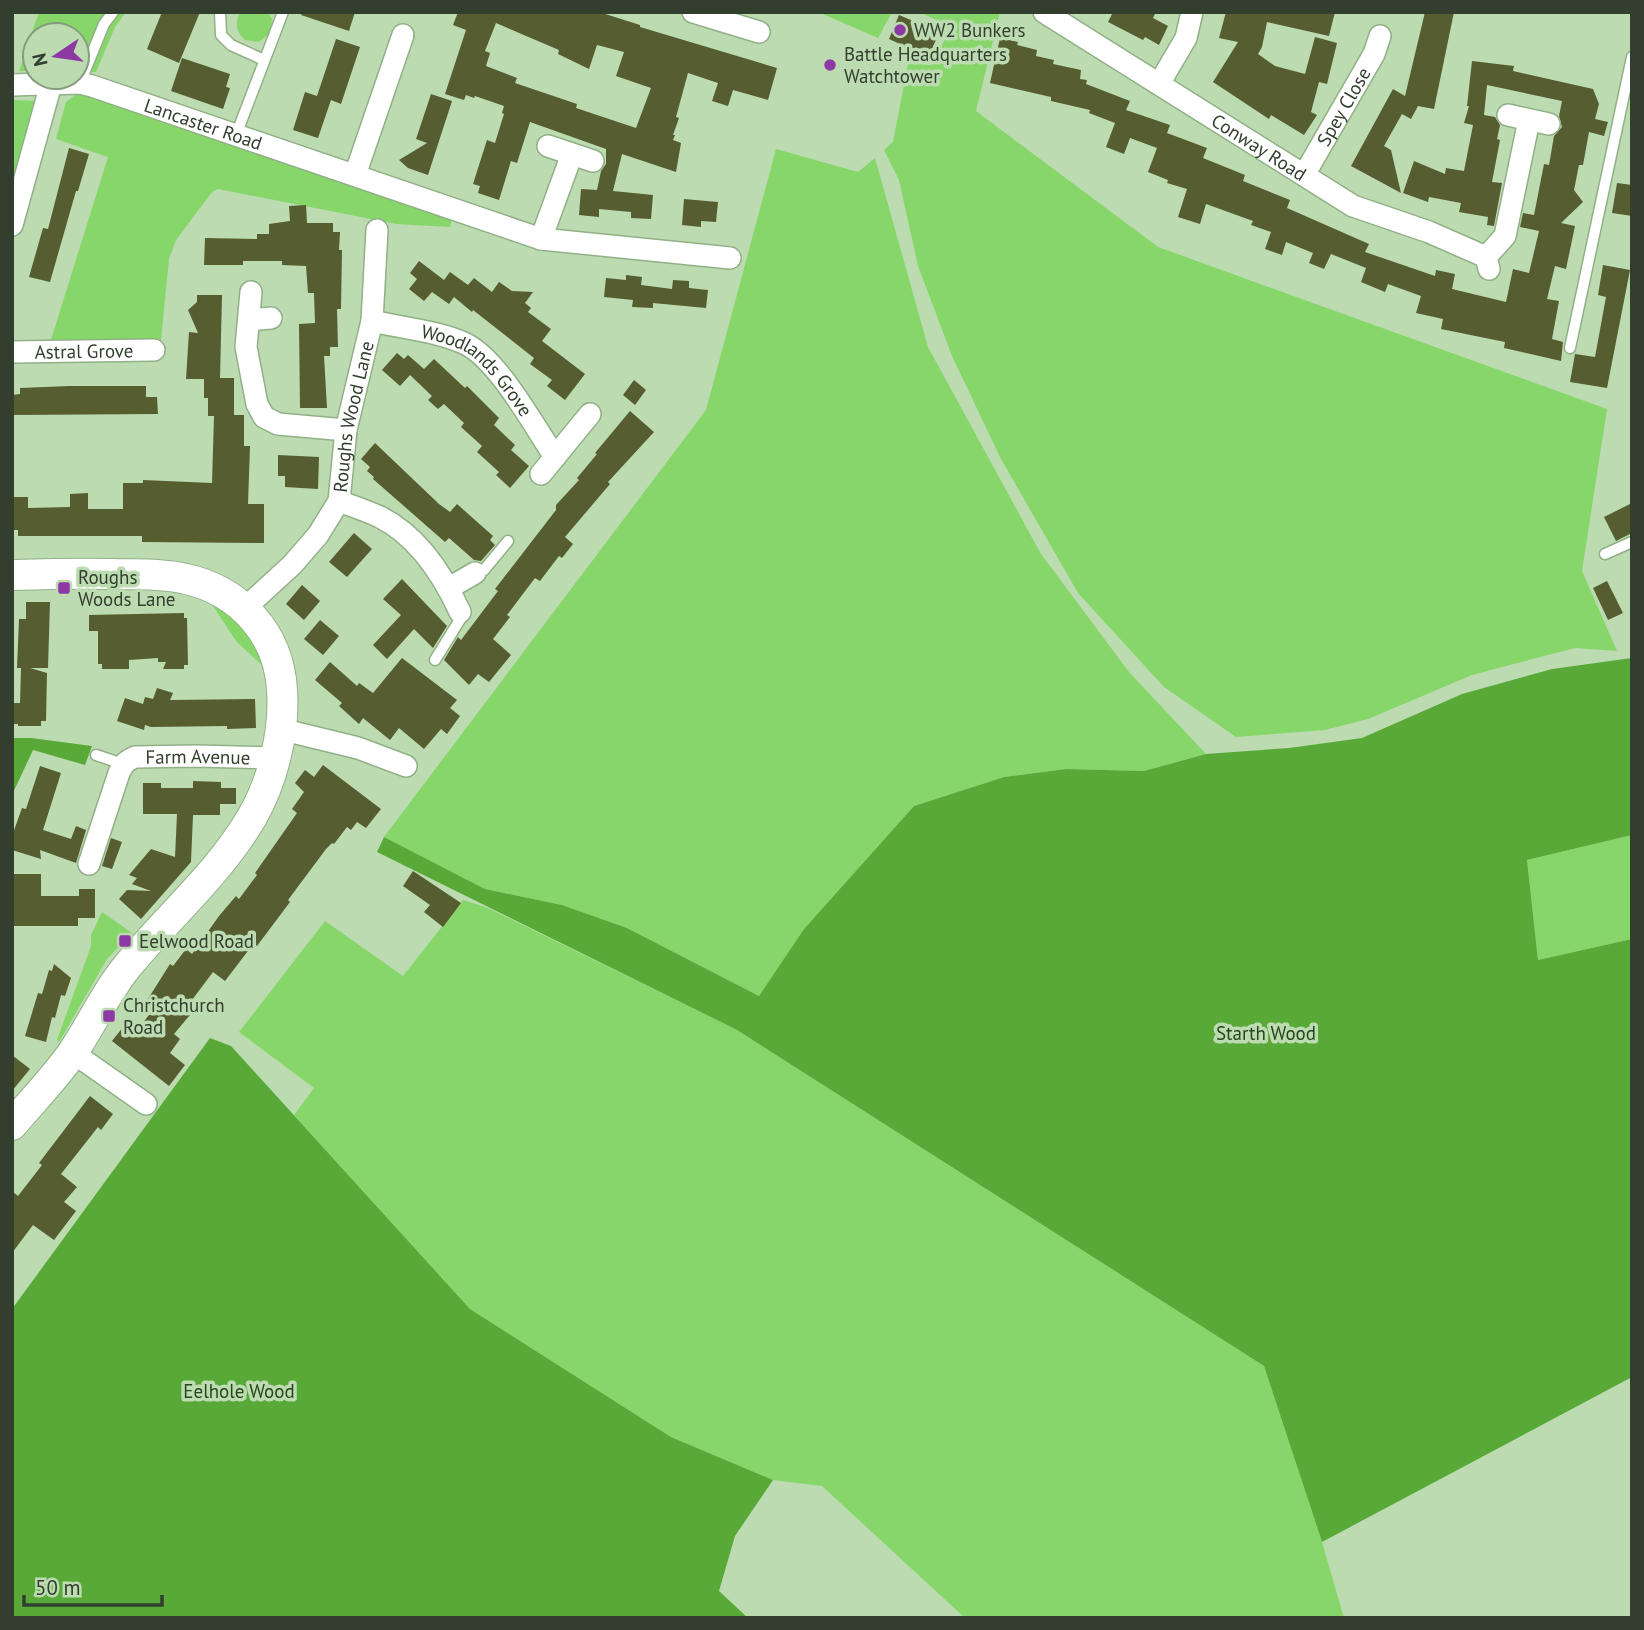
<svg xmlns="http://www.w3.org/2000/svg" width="1644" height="1630" font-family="'PT Sans',sans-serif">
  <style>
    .green { fill: #87d66a }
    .forest { fill: #59a939 }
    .building { fill: #555d31; fill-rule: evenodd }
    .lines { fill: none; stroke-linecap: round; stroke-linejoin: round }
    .lane-casing { stroke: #91b087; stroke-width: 13 }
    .street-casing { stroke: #91b087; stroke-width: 24 }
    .secondary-casing { stroke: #91b087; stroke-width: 32 }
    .lane { stroke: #fff; stroke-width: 10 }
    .street { stroke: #fff; stroke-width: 21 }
    .secondary { stroke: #fff; stroke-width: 30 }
    .poi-dot { fill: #8d38a5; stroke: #bcdbb1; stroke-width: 2.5 }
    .labels { text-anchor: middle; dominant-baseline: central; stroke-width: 7; stroke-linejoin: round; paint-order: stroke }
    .poi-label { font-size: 19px; fill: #323f2e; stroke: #bcdbb1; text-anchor: start }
    .street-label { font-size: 19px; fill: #323f2e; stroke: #bcdbb1 }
    .park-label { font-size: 19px; fill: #27461b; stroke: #bcdbb1 }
  </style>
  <rect width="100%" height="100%" fill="#bcdbb1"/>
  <g class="green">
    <path d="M39,12H126L115,27L96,72L77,71V35H35V71H19Z"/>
    <path d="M241,12H268L272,19L270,33L259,42L245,40C236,32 234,22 241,12Z"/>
    <path d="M818,12H892L878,38Z"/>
    <path d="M919,12H1000L976,111L1158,247L1607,409L1582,571L1617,651L1575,648L1472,675L1368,719L1325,730L1236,737L1164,687L1078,593L1001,459L952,356L918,266L899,180L884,150L893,142L908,64L932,65L951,27Z"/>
    <path d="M79,92L452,219L450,227L396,224L218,189L212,192L176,240L169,259L161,340L50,343L108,157L56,139L66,102Z"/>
    <path d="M12,100L38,101L20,183L12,181Z"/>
    <path d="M776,149L858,172L875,158L928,347L1041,554L1129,672L1206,754L1144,771L1066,769L1004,777L914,806L804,929L759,996L627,928L562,905L485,889L384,837L706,410Z"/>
    <path d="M209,600L246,628L267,670L236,641Z"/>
    <path d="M1632,835V939L1538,960L1527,860Z"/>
    <path d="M463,900L488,908L737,1030L1264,1366L1322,1542L1344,1618H965L822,1486L773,1480L671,1437L470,1309L294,1115L314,1088L239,1032L325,921L403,976Z"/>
    <path d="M102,912L132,933L107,959L59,1042L57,1040L91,946V935Z"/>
  </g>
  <g class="forest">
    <path d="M1632,658V835L1527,860L1538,960L1632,939V1199L1630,1200L1632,1211V1377L1322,1542L1264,1366L737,1030L377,852L384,837L485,889L562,905L627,928L759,996L804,929L914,806L1004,777L1066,769L1144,771L1206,754L1289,748L1362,738L1462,694L1552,669Z"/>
    <path d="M12,738H31L92,746L85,765L33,750L12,795Z"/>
    <path d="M210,1038L231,1046L470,1309L671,1437L773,1480L735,1536L719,1591L748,1618H12V1309Z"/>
  </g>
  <g class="building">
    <path d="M162,12H200L179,63L147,49Z"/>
    <path d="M302,12H355L349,31L301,15Z"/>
    <path d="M458,12H599L640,25V27L777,68L768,100L733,90L728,106L712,101L718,83L688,73L676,117L679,118L673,135H675L673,140L681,143L676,172L622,154L613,191L653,195L651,219L631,218V212L599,209V217L579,215L581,189L597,190L601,171L606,164V149L530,122L517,163L511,161L499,200L478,193L480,186L473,184L487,140L495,143L504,114L502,113L504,106L475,96L474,98L466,95L464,100L445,94L466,30L453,25ZM496,23L559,50L558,54L589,69L597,45L624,52L616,76L651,88L636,128L576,108L577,104L515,83L517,78L486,66L490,53L485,51Z"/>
    <path d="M1113,12H1156L1153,18L1168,26L1159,45L1145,37L1143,40L1108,22Z"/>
    <path d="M1226,12H1335L1329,36L1267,22L1262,47L1258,54L1275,66L1305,74L1315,37L1337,43L1327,84L1319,82L1311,112L1317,115L1304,135L1271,115L1269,119L1213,82L1238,42L1219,38Z"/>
    <path d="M1425,12H1454L1434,109L1418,106L1411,119L1402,114L1384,146L1391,150L1401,193L1351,166L1393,89L1405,96Z"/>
    <path d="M899,15L939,32L929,57L889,39Z"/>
    <path d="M1000,38L1018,42L1017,45L1037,50L1036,56L1054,60L1053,64L1081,70L1080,79L1087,80L1086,84L1130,101L1126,110L1170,125L1167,133L1207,148L1203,158L1245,175L1243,181L1290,200L1287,208L1369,244L1365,252L1435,276L1436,270L1455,274L1452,289L1506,302L1513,269L1529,273L1539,231L1520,227L1523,213L1534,215L1544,164L1549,165L1554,136L1562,127L1559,116L1562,101L1487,85L1484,115L1495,117L1500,125L1497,139L1500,140L1492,182L1502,183L1494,226L1487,225L1488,217L1459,212L1461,203L1429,197L1428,202L1403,193L1414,161L1445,174L1446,168L1464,171L1473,125L1464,123L1469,106H1467L1472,61L1514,66L1513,71L1593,89L1599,104L1595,119L1608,122L1604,136L1589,132L1583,165H1579L1574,190L1583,202L1561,223L1575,226L1566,269L1555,266L1547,299L1559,301L1552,339L1563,342L1561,361L1504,348L1505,342L1441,329L1443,319L1416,313L1421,296L1388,284L1385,292L1361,282L1366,268L1331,254L1324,269L1309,263L1313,253L1286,242L1282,255L1265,249L1271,232L1251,225L1253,221L1206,204L1200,224L1178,217L1187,189L1167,183L1168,180L1148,172L1157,148L1130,138L1124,154L1106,147L1115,123L1089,113L1090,110L1051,101V97L990,83Z"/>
    <path d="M336,39L360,47L341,104L331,100L318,138L293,130L305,92L317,96Z"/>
    <path d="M182,58L230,74L226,87L230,88L223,109L171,91Z"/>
    <path d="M431,94L452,101L428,175L408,168L399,160L427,143L416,139Z"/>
    <path d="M69,148L89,154L78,191H76L50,282L29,277L43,228L48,229Z"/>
    <path d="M1617,183L1632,185V216L1612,213Z"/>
    <path d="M684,199L718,202L716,222L701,221V227L682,225Z"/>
    <path d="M306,205L307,223H333V232H340L339,250H342L341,309H337L338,347H330V356H324L327,408H300L299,324L315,323L314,293H308L306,266L282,265V261H243V265H204L205,238L257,239V234H269V224L290,221L289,206Z"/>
    <path d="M419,261L444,280L450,272L468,285L474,278L492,292L499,282L512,291L533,292L525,303L531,308L528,312L551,329L542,341L585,374L565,400L547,386L552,380L530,364L534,358L473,310L472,312L454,297L449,304L432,292L424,301L409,289L417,279L410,273Z"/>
    <path d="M1603,265L1630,270L1607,388L1570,382L1575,354L1595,357L1606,297L1598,295Z"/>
    <path d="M626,275L642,277L641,285L672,289L673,280L689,281V288L708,290L706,308L653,303V308L632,307L633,300L604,297L606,278L626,280Z"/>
    <path d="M197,295H222L220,378H234V415H244V446H250L248,504H264V543L142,542V536H18V530H12V497H28V508L70,507V494L88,493V509H123V483H143V480L212,483L214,416H208V398H204V379H186L189,332L198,333L188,310L197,302Z"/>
    <path d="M397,353L404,359L408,355L424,369L434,359L465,388L467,386L499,418L494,425L515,445L511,450L529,466L510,488L496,475L499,472L477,452L482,446L461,427L464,423L444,404L438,409L428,400L432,396L410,375L400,386L382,370Z"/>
    <path d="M634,380L646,390L635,405L623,395Z"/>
    <path d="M69,386H146V397H157L158,414L12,415V395L20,394V388Z"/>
    <path d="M630,411L654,432L608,482L610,484L565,537L573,544L562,558L559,556L540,581L535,578L507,615L510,617L493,639L511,655L489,682L478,674L469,685L444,660L458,637L461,640L498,591L495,589L556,510V505L579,480L577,478L597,454L595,453Z"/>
    <path d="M375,443L439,504L450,512L457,504L493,536L490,540L495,545L481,561L474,560L449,538L445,542L373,479L374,477L367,471L370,467L361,459Z"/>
    <path d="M278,455L319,457L318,489L285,487V476H278Z"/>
    <path d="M1632,503V533L1616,541L1604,517Z"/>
    <path d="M354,533L372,549L347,577L329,562Z"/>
    <path d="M402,579L447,626L433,648L414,629L387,659L373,645L401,615L383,599Z"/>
    <path d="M1607,581L1623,613L1608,620L1593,588Z"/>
    <path d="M302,585L320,601L304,620L286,604Z"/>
    <path d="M26,602H50L48,668H30L47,673L46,721H41V726H18V724H14V703H20L21,668H17L19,619H26Z"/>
    <path d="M184,613V618H187L188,665H184V669H163L166,662H158V658L129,660V669H102V664H98V631H89V615Z"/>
    <path d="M320,620L339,636L323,655L304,639Z"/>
    <path d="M402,658L457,700L450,708L460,716L447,734L441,729L424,749L399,728L390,740L363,718L359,724L339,706L342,703L315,680L330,662L357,686L359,683L373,693Z"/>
    <path d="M157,688L173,693L170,700L255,699L256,728L227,729V726L151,727L145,725L144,730L117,721L125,698L143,704L145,697L153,699Z"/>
    <path d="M323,765L381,809L366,828L357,822L351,830L347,827L334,844L332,843L326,849L288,900L290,902L257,946L254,943L225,981L213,972L189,1004L195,1009L174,1034L180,1039L170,1053L185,1065L169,1086L112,1041L127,1022L137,1031L154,1008L146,1002L170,964L173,966L186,949L192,954L219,916L236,896L239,899L257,875L255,873L297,813L292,809L304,792L295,783L305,770L314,777Z"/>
    <path d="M40,766L61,773L43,830L71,839L76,826L86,830L76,863L40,850L41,859L12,850V836L22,808L26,809Z"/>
    <path d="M193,781L221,782V788H236V804H220V815H193L191,862L141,919L119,899L127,890L151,891L132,884L137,878L129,875L151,849L175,857L177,814H143V783H161V788H193Z"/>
    <path d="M111,838L122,842L112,869L102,866Z"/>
    <path d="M413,871L461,903L443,927L424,912L430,905L403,886Z"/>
    <path d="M12,874H41V896H79V889H95V918H78V926H12Z"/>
    <path d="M54,964L71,978L65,996L61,995L55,1018L52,1017L46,1042L25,1036L38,993L42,994L49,970L52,971Z"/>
    <path d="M12,1055L30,1069L12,1091Z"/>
    <path d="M90,1096L113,1114L101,1130L98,1127L61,1174L77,1187L64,1202L76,1211L54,1240L33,1225L12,1253V1191L18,1196L42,1165L39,1163Z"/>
  </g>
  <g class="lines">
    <defs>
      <g id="lane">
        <path d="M220,12L221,35L231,45L264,60"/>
        <path d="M80,83L104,24L113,12"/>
        <path d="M236,135L283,12"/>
        <path d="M1570,348L1632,57"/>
        <path d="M1605,554L1632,542"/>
        <path d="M475,573L484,570L508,541"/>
        <path d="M435,660L461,618L460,612"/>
        <path d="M96,755L123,764"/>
      </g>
      <g id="street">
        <path d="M693,12L759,32"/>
        <path id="s1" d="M1044,12L1353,206L1429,232L1486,257"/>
        <path d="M1159,84L1186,38L1192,12"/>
        <path id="s2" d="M12,85L80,83L92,86L541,239L730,258"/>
        <path d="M1508,115L1549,124"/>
        <path d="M548,146L593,161"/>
        <path d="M355,175L403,35"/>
        <path id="s3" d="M1304,175L1374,54L1380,36"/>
        <path d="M12,225L51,84"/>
        <path d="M541,239L572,154"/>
        <path d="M1489,269L1486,257L1505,236L1529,120"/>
        <path d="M251,292L246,347L257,404L264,417L278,424L346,430"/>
        <path d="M249,320L271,318"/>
        <path id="s4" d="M372,321C402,328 438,331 466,344C499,361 534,426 555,457"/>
        <path id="s5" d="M12,352L154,350"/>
        <path d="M541,474L590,414"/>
        <path d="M339,501C352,506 367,511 380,517C418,536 443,575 460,612"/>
        <path d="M449,588L475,573"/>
        <path id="s6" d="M245,608L292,565L318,535L339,501L346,430L372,321L377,230"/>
        <path d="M280,729L358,748L406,766"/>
        <path id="s7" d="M89,864L119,773C123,764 126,761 135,757L196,756L275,758"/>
        <path d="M72,1052L146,1104"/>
      </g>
      <path id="secondary" d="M12,575C46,574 79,573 113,574C137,575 162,573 186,579C240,591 279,634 282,690C285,731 273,781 252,817C220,872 170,915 130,963C107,990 93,1022 73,1052C55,1078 32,1101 12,1125"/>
    </defs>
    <use href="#lane" class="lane-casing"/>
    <use href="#street" class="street-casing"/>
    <use href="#secondary" class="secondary-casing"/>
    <use href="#lane" class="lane"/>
    <use href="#street" class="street"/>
    <use href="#secondary" class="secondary"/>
  </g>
  <g class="poi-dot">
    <circle cx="900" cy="30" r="7"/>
    <circle cx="830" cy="65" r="7"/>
    <rect x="57" y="581" width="14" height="14" rx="3.5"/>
    <rect x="118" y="934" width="14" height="14" rx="3.5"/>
    <rect x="102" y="1009" width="14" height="14" rx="3.5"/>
  </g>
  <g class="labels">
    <g class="poi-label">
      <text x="914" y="30">WW2 Bunkers</text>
      <text x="844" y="54">Battle Headquarters<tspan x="844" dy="22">Watchtower</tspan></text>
      <text x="78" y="577">Roughs<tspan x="78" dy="22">Woods Lane</tspan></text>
      <text x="139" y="941">Eelwood Road</text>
      <text x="123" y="1005">Christchurch<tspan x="123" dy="22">Road</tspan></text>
    </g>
    <g class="street-label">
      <text stroke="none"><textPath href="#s3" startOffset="79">Spey Close</textPath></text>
      <text stroke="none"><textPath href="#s2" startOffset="198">Lancaster Road</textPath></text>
      <text stroke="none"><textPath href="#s1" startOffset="254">Conway Road</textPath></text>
      <text stroke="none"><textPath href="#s5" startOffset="72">Astral Grove</textPath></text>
      <text stroke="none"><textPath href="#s4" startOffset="121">Woodlands Grove</textPath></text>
      <text stroke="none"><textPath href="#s6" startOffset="229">Roughs Wood Lane</textPath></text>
      <text stroke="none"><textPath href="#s7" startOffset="182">Farm Avenue</textPath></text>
    </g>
    <g class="park-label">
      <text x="1266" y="1033">Starth Wood</text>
      <text x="239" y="1391">Eelhole Wood</text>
    </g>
  </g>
  <rect width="1644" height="1630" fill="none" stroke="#323f2e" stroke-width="28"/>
  <g transform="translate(56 56) rotate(257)"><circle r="33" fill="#bcdbb1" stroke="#859d7d" stroke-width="2"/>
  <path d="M0-5L12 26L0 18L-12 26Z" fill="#8d38a5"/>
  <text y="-10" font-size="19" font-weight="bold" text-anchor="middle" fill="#323f2e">N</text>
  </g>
  <path d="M24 1595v10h138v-10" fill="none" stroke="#323f2e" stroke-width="3.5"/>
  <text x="35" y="1595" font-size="21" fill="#323f2e" stroke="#bcdbb1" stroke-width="5" paint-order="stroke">50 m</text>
</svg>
